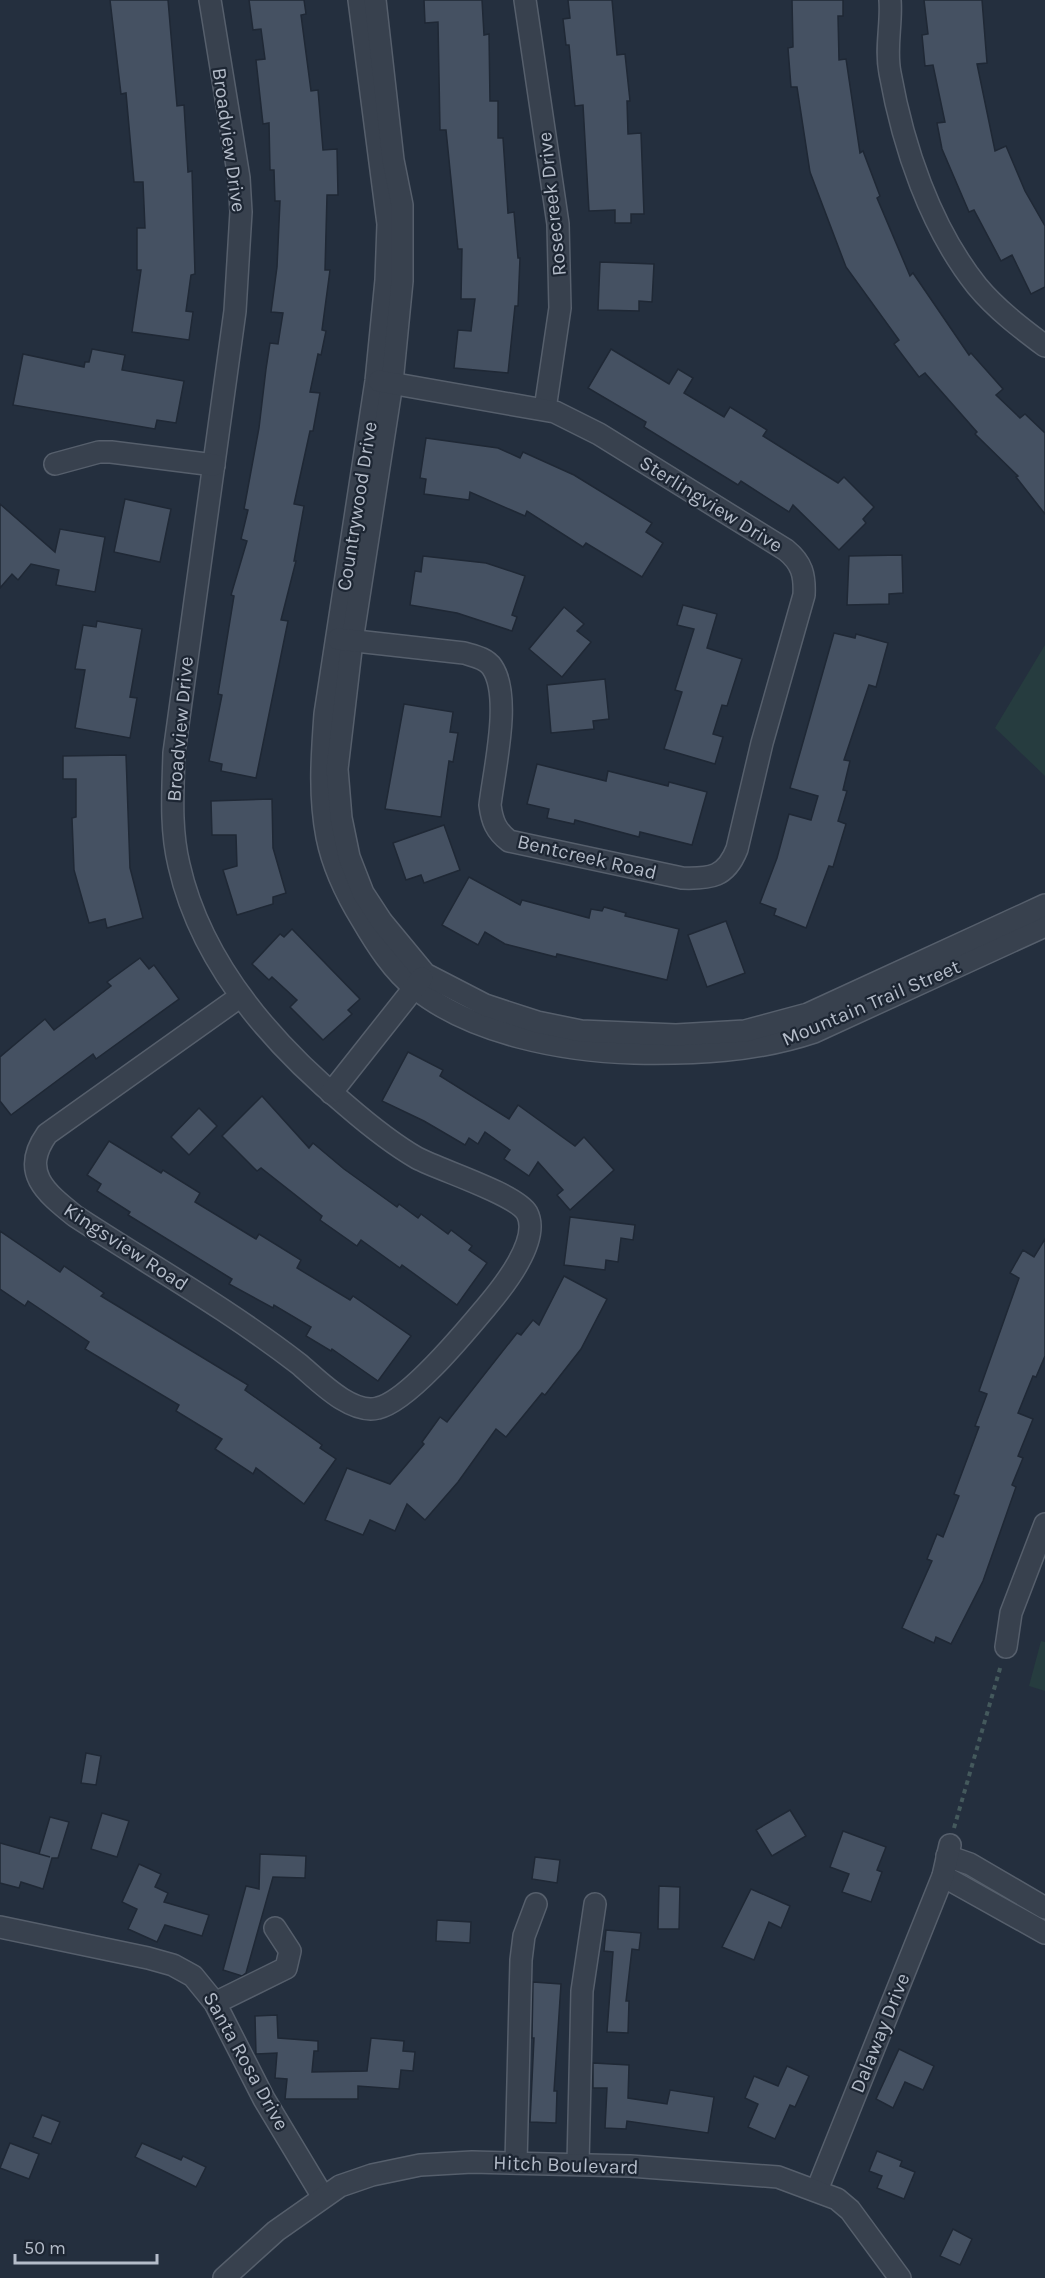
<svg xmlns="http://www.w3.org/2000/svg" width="1045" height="2278" font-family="Karla,sans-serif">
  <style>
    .green { fill: #263c3f }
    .building { fill: #455162; stroke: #1f2835; stroke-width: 1.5 }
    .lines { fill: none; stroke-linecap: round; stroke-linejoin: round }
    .minor-casing { stroke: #565f6c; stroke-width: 24 }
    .path { stroke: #44595c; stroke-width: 4; stroke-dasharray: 4.5 4.5; stroke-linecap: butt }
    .minor { stroke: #38414e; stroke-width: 21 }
    .labels { text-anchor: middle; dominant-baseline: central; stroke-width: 4.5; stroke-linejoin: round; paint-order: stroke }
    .street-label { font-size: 20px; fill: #b4bcc9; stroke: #1d2633 }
  </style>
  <rect width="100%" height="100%" fill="#242f3e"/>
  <g class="green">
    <path d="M1045,645V776L995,728Z"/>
    <path d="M1041,1641L1045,1642V1691L1029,1686Z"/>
  </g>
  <g class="building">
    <path d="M110,0H168L177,106L184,105L188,172L192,171L195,274L191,275L186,311L193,312L189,340L132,332L141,270H137V228H145L143,182H134L126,93L121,94Z"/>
    <path d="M249,0H304L306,14L301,15L311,91L318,90L323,150L337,149L338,195H327L325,270H330L322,330L326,331L321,355L318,354L310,392L320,393L313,431H310L294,504L304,506L294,561H296L281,620L288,621L256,778L221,771L222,764L209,761L222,695L218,694L234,596L231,595L247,541L241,539L248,510L244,509L259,428L266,369L270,343L278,344L283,313L271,312L277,267L280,201H275L274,170H270L269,123L263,124L256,60L265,59L261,29L253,30Z"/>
    <path d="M424,0H482L484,35L489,34L490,101H498V138H503L508,213L514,212L518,258H520L518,306H515L508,373L454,368L458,330L471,331L475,299H461L462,249H458L446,130H440L438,22L425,23Z"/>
    <path d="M568,0H612L617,55L625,54L630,101H627L628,134L641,133L644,214H631V223H615V210L589,211L583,105L575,106L569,45H566L563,19L570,18Z"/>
    <path d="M792,0H843V16H838L839,60L846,59L860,153L863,151L880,196L877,198L910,276L913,273L969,355L971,353L1003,389L996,395L1020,418L1025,414L1045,433V514L1016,477L1018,476L975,434L977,432L925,373L919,377L894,344L899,340L846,267L810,172L797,87H791L788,48L793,47Z"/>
    <path d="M924,0H982L987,63L977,64L995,151L1006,146L1025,191L1045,226V287L1031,294L1012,255L1001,261L974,210L969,212L942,149L937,123L945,122L933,65L925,66L922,35L928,34Z"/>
    <path d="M600,262L654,264L652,302L639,301V311L598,310Z"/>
    <path d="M92,349L125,355L122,370L184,381L176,423L157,420L155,429L13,405L23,354L84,367L85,362H89Z"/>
    <path d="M611,349L669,384L678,369L693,378L684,393L724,417L730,407L767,430L763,436L838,483L844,477L874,507L863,519L866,523L839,550L793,505L789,512L741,481L738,485L644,427L646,422L588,388Z"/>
    <path d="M426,438L498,448L520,458L523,452L574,475L652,523L646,532L663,543L642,577L586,543L583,547L527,511L525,516L470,492L469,500L424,494L426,479L420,478Z"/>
    <path d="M125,499L171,509L160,562L114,552Z"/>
    <path d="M0,504L55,552L60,529L105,537L95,592L56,585L59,570L31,564L18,580L12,574L0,588Z"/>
    <path d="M902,555L903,593L889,594V604L847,605L849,556Z"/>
    <path d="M423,556L486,563L525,576L512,615L517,617L512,631L457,613L410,605L415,571L421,572Z"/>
    <path d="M683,605L717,614L707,648L742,659L727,706L722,705L713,734L723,737L715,764L664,749L682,692L675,690L694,629L677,625Z"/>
    <path d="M564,607L584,624L577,631L591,642L562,677L529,649Z"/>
    <path d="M97,621L142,629L130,697L137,698L130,738L75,728L85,670L75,669L83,625L96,627Z"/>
    <path d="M834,633L855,638L856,634L888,643L876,687L869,685L844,760L850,761L843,790L847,791L838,821L846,824L833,867L829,866L806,928L774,915L776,909L760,903L777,858L789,814L811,820L818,796L790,788Z"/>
    <path d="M605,679L609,719L593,721L594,729L551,733L547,685Z"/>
    <path d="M404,704L453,712L450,732L458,733L453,762L449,761L441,817L385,809Z"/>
    <path d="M126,755L130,868L143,918L107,928L105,919L89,923L74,870L72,818L76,817V779H63V756Z"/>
    <path d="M537,764L606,781L608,771L668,786L669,782L707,792L692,845L640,832L639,837L575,820L574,824L547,818L549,809L527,804Z"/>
    <path d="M272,799L273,848L286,893L273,897V904L237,915L223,870L237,866L236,835H212L211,801Z"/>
    <path d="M444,825L460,870L424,883L421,875L406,880L393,843Z"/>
    <path d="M469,877L520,905L522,900L589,918L591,909L602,911L604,907L626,913L625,916L679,929L667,980L557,954L556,957L505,944L485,932L478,945L442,925Z"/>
    <path d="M726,921L745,973L707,987L688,935Z"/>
    <path d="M292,929L360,999L348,1010L352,1014L323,1040L290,1007L297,1000L272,977L269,980L252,964L280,934L284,937Z"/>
    <path d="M140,958L149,969L154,965L179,999L96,1059L93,1054L11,1115L0,1101V1057L45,1019L54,1030L111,986L107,982Z"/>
    <path d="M408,1052L443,1070L440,1076L509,1119L518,1105L575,1146L584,1137L614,1170L570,1210L557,1195L563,1190L538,1162L529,1176L504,1159L510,1150L485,1132L478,1144L469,1138L465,1145L424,1121L382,1101Z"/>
    <path d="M262,1096L309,1148L313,1143L344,1169L397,1207L399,1204L418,1218L421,1214L448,1234L451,1230L472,1246L469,1250L487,1263L457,1305L402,1265L400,1268L361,1240L357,1246L320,1220L322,1216L261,1168L257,1171L222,1136Z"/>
    <path d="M199,1108L217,1126L189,1155L171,1137Z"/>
    <path d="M109,1141L161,1173L163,1170L200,1193L195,1202L256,1239L259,1234L301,1260L297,1268L350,1300L353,1296L411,1336L378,1381L332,1349L331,1351L306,1336L311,1327L274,1305L273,1308L229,1284L232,1279L128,1215L130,1212L97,1191L101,1184L87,1175Z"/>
    <path d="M570,1217L635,1225L633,1240L621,1238L618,1262L606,1260L605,1270L564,1265Z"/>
    <path d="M0,1231L60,1272L64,1266L104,1293L101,1296L248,1385L245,1390L322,1445L320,1448L336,1459L304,1504L256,1468L253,1474L215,1449L222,1439L176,1411L179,1405L85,1349L89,1342L28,1301L25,1306L0,1289Z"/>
    <path d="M1045,1239V1356L1036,1377L1033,1376L1018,1413L1033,1419L1018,1456L1023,1458L1012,1485L1016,1487L983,1581L951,1644L936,1637L934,1643L902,1628L932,1561L927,1559L937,1534L943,1537L959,1496L954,1494L979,1427L975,1426L987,1394L979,1391L1019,1278L1010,1273L1023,1250L1034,1257Z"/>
    <path d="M564,1276L607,1299L581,1349L545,1395L542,1393L506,1437L496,1429L458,1482L425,1520L407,1504L395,1531L370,1520L363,1535L325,1520L347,1468L390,1484L424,1444L422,1442L440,1417L447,1422L517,1333L521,1335L533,1320L539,1325Z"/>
    <path d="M86,1753L101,1756L96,1785L81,1783Z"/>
    <path d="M790,1810L806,1836L772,1856L756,1830Z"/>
    <path d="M102,1813L129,1821L117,1857L91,1849Z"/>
    <path d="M50,1817L69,1822L58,1858H52L43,1889L21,1882L19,1888L0,1883V1843L50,1857L39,1854Z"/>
    <path d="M843,1831L886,1847L877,1870L882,1872L871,1902L842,1892L849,1874L830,1867Z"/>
    <path d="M260,1854L306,1856L305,1878L273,1877L246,1973L242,1976L223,1970L246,1886L259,1889Z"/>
    <path d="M535,1857L560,1860L557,1883L532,1879Z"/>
    <path d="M139,1864L161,1874L155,1887L168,1893L164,1902L209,1915L202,1936L165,1925L157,1942L128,1929L137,1909L122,1902Z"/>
    <path d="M659,1886L680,1887L679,1929H658Z"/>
    <path d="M751,1889L790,1906L781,1928L769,1922L754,1960L722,1947Z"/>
    <path d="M437,1920L471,1922L470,1943L436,1941Z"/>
    <path d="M606,1930L641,1933L639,1950L632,1949L626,2001H629L628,2033L607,2032L613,1952L604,1951Z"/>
    <path d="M533,1982L561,1984L554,2091H557L556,2123L530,2122L534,2038H532Z"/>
    <path d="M277,2015L278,2038L318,2041V2051H314L312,2072L367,2071L371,2038L404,2041L403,2051L415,2052L413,2071L401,2070L399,2089L358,2086V2099H285L287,2079L275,2078L277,2053L256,2054L255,2016Z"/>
    <path d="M899,2049L934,2066L923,2090L905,2082L893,2108L876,2099Z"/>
    <path d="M593,2063L629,2065L628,2098L667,2104L670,2090L714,2097L708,2133L627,2121L626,2129L605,2128L607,2088H593Z"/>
    <path d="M787,2066L809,2076L795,2107L790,2105L775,2139L748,2127L758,2104L745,2098L754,2076L778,2086Z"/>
    <path d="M42,2115L60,2122L51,2144L33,2137Z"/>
    <path d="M10,2143L39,2154L29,2179L0,2168Z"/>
    <path d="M142,2143L181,2160L183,2156L206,2167L196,2187L135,2157Z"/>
    <path d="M877,2151L902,2161L900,2166L915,2172L904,2199L877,2188L882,2176L869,2171Z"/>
    <path d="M953,2229L972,2239L960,2265L940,2256Z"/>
  </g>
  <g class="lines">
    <defs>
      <g id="minor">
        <path d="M210,0L239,178L241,212L235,311L174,753C173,790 170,828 179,865C201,963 271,1043 347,1106C369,1125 391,1143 417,1158C442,1171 516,1194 527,1213C541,1240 503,1287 487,1306C466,1331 409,1401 378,1408C351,1415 318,1380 299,1364C228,1309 150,1265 75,1216C45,1192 20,1172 47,1134L241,996"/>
        <path d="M359,0L388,224L386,280L376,381L325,714C322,755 319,796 327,837C333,867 346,894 362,920C376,944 393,971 415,988C472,1034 563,1051 634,1053C696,1054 754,1052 814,1032L1045,926"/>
        <path d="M375,0L393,160L402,205V281L392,383L352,641L337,769L341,818L349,857L363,893L382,922L425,974L485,1005L537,1022L581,1031L676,1035L745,1031L808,1014L1045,905"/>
        <path d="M525,0L558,224L560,308L545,409"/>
        <path d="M890,0C892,24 885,48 890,73C903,146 930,227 977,286C996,309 1021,328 1045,346"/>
        <path d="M55,464L99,452H111L214,465"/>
        <path d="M338,639L464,653C474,656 486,658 492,667C512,696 494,770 490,805C492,821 496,831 509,841L682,878C711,879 726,877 737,849L762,743L804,595C805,575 802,563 786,550L599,434L555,412L379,381"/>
        <path d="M331,1093L422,978"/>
        <path d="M1006,1647L1011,1613L1045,1524"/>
        <path d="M947,1856L970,1864L1045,1908"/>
        <path d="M943,1876L1045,1933"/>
        <path d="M0,1927L148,1958L173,1965L193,1976L215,2003L264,2099L323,2197"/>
        <path d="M215,2003L286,1968L290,1951L275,1928"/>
        <path d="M516,2163L521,1960L524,1936L536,1904"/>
        <path d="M578,2164L582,1991L595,1904"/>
        <path d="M817,2190L943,1876L950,1845"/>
        <path d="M224,2278L276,2231L340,2186L372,2175L420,2165L472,2162L630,2166L778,2177L837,2199L850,2210L900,2278"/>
      </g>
    </defs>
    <use href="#minor" class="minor-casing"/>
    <path class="path" d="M954,1828L1001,1665"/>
    <use href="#minor" class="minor"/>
  </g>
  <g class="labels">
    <g class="street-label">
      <text transform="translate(229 140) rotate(82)">Broadview Drive</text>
      <text transform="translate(552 204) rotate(-96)">Rosecreek Drive</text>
      <text transform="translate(711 504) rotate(32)">Sterlingview Drive</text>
      <text transform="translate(357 506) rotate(-81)">Countrywood Drive</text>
      <text transform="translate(180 729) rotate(-85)">Broadview Drive</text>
      <text transform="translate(587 857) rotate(13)">Bentcreek Road</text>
      <text transform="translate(871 1003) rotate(-23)">Mountain Trail Street</text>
      <text transform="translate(126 1247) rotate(33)">Kingsview Road</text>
      <text transform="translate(880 2033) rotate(-68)">Dalaway Drive</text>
      <text transform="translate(246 2061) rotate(61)">Santa Rosa Drive</text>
      <text transform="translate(566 2165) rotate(2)">Hitch Boulevard</text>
    </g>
  </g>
  <path d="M15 2254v9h142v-9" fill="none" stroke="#b4bcc9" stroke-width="3"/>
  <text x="24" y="2254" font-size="18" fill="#b4bcc9" stroke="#1d2633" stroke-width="4.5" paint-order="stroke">50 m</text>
</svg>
